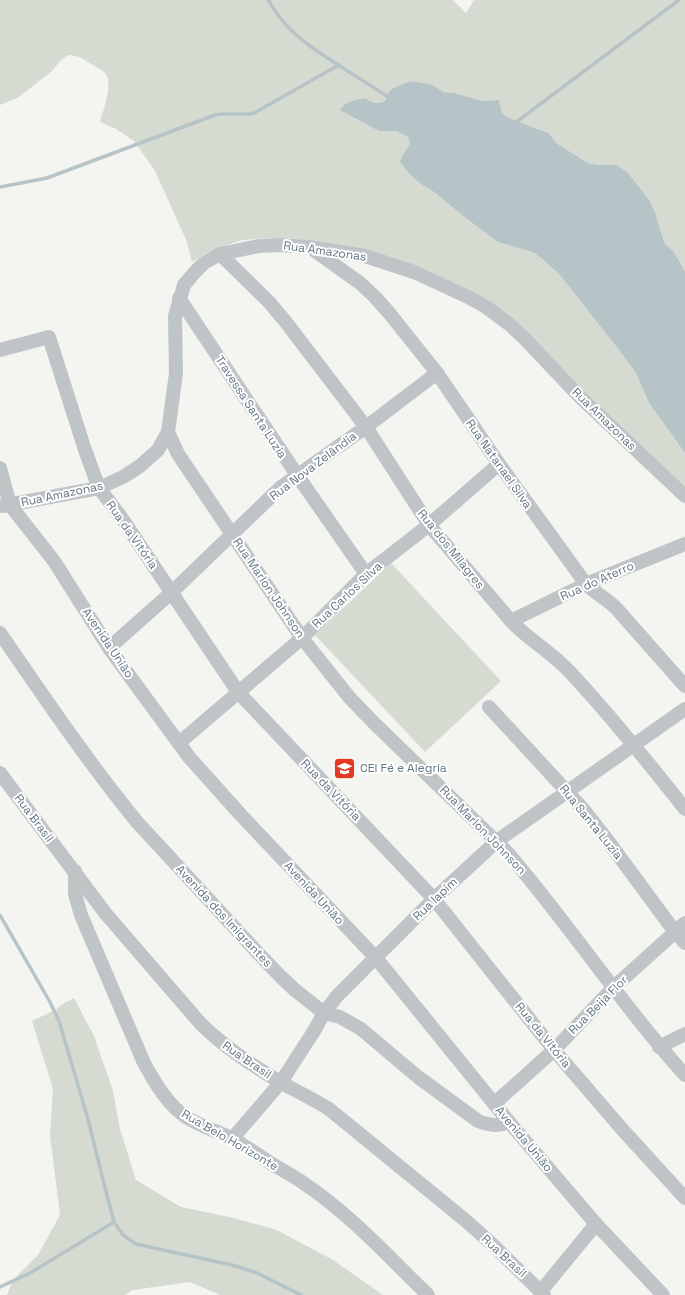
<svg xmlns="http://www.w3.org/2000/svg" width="685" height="1295" font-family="'Space Grotesk',sans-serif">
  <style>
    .green { fill: #d6dbd1 }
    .water { fill: #b6c4c7 }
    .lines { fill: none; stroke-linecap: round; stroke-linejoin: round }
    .stream { stroke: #b6c4c7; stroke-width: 3.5 }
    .minor { stroke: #bfc4c6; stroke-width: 14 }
    .labels { text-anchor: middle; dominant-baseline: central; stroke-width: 4; stroke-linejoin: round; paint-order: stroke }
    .street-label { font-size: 12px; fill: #637781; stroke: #fff }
    .poi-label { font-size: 12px; fill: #637781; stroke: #fff; text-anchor: start }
  </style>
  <rect width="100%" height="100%" fill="#f4f4f0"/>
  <g class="green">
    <path d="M0,0H453L466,13L474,0H685V271L674,252L664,242L650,201L628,173L617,165H599L588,163L556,143L549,133L537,129L507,117L502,113L499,100L483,101L454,93L444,92L431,84L410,81L388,98L385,102L374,103L365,98L352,101L356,119L375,128L379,131H396L408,137L410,144L403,154L422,185L434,192L467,219L498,242L532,252L540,257L559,274L619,350L636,373L649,403L685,453V487L496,312L346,248L313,241L288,238H267L242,240L208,252L192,262L187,242L155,171L134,141L116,129L100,122C103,110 114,84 105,73C102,69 95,67 91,64C84,59 77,55 68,55L60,61L52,71L19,97L0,105Z"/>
    <path d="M391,563L501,681L425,752L315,635Z"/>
    <path d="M74,998L94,1036L113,1091L120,1129L136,1180L181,1207L234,1218L277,1230L333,1260L383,1295H220L190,1282L133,1290L125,1295H7L13,1280L38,1255L60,1215L50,1136L53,1089L32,1021L57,1009L61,1005Z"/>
  </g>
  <path class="water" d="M410,81L431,84L444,92L454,93L483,101L499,100L502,113L507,117L537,129L549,133L556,143L588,163L599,165H617L628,173L650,201L655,213L664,242L674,252L685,271V453L649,403L636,373L619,350L559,274L540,257L532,252L498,242L467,219L434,192L422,185L410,174L400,162L403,154L410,144L408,137L396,131H379L340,110C346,101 355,100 365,98L374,103L384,102C387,99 387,95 389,92C393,87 404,84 410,81Z"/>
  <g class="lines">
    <g class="stream">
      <path d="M268,0C287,33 309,46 340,66C357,77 374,88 392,99"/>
      <path d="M515,123L679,0"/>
      <path d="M0,187L47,178L215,115C228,112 241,116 254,113L339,65"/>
      <path d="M0,915L50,1002L59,1021L88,1119L103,1180L114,1222L123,1235L136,1244L232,1265L257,1273L301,1295"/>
      <path d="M0,1287L30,1273L114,1222"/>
    </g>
    <g class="minor">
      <path d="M311,248L360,283L375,297L390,314L437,373L499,464L586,584C595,593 607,599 616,608L685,686"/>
      <path d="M220,254L269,302L285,321L366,427L429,525L511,621C529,640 551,652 569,671C610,715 648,762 685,809"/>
      <path d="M179,298L297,475L366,574"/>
      <path d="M0,350L49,337L85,450L99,488L121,517L238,692L434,899L554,1050L621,1128L685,1198"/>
      <path d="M168,432L178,454L302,638L349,697L373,722L507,852C569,924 621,1004 685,1075"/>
      <path d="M0,468L10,505L54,561L109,648L189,757L240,814L376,958L509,1122L596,1224L663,1295"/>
      <path d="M2,506L99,488L123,477L140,466L158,450L168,432L176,373L175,316L184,285L194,273L204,263L220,254L259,246L279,245L309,247L365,256L414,272L468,297L486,307L509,324L524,338L580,397L685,496"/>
      <path d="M511,621L586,584L685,544"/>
      <path d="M0,633C44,697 88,762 137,822L258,953L281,977L295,990L324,1013L340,1017L361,1029L418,1077L478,1121C489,1125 498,1127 509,1122"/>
      <path d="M109,648L172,592L281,487L366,427L437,373"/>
      <path d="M489,707L583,809L605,837L675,932L685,943"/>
      <path d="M179,743L302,638L366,574L429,525L499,464"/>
      <path d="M0,773L106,914L200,1023C224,1047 252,1065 280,1082C296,1091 313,1099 329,1109L465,1220L492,1244L544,1295"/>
      <path d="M75,871V894L81,915L144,1063C155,1083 168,1105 186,1117C201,1127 218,1131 233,1139C245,1146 257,1154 269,1162C280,1169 292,1175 302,1182C350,1214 388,1256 428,1295"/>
      <path d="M659,1047L685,1034"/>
      <path d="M495,1103L554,1050L613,988L685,923"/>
      <path d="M232,1139L281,1082L314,1031L324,1013L337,996L434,899L497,841L685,709"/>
      <path d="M541,1291L596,1224"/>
    </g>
  </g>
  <defs>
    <symbol id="school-square" viewBox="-11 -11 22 22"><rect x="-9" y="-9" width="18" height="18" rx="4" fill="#e33821" stroke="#fff"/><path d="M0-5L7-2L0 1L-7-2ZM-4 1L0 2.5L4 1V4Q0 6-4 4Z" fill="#fff"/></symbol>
  </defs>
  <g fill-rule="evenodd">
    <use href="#school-square" x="332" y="756" width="25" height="25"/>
  </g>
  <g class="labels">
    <g class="street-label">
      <text transform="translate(325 251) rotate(8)">Rua Amazonas</text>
      <text transform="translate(251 407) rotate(57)">Travessa Santa Luzia</text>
      <text transform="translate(604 419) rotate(44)">Rua Amazonas</text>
      <text transform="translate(499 464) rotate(55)">Rua Natanael Silva</text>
      <text transform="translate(313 466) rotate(-37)">Rua Nova Zelândia</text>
      <text transform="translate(62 494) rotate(-12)">Rua Amazonas</text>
      <text transform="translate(132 535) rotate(55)">Rua da Vitória</text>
      <text transform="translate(451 549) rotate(51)">Rua dos Milagres</text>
      <text transform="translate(597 581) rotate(-24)">Rua do Aterro</text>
      <text transform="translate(269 588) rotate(56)">Rua Marlon Johnson</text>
      <text transform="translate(347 595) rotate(-43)">Rua Carlos Silva</text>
      <text transform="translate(108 643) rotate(56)">Avenida União</text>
      <text transform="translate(331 790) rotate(46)">Rua da Vitória</text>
      <text transform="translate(34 818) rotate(53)">Rua Brasil</text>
      <text transform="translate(591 822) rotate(51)">Rua Santa Luzia</text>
      <text transform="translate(483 830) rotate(46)">Rua Marlon Johnson</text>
      <text transform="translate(314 893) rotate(47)">Avenida União</text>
      <text transform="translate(435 899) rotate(-44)">Rua Iapim</text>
      <text transform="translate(224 916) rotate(47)">Avenida dos Imigrantes</text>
      <text transform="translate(598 1005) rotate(-45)">Rua Beija Flor</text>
      <text transform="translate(543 1035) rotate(51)">Rua da Vitória</text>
      <text transform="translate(247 1060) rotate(34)">Rua Brasil</text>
      <text transform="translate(524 1139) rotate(50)">Avenida União</text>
      <text transform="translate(230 1140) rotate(30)">Rua Belo Horizonte</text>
      <text transform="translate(504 1256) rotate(43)">Rua Brasil</text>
    </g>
    <g class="poi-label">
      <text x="360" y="768">CEI Fé e Alegria</text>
    </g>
  </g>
</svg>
